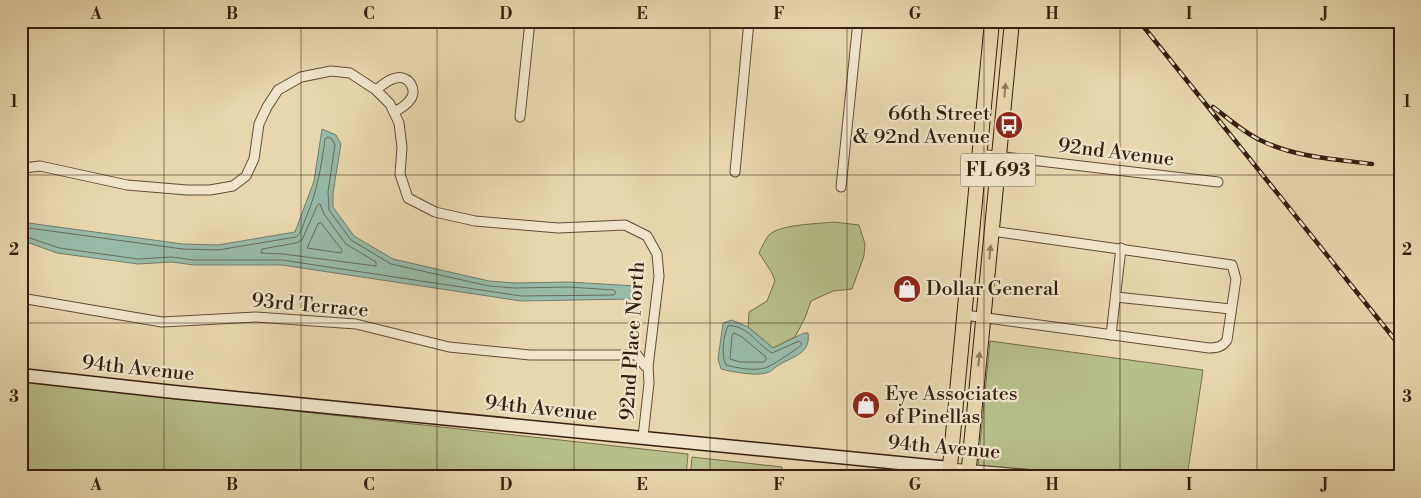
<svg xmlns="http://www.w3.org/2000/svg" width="1421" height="498" font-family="'Libre Bodoni',serif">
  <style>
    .green { fill: #b6be8a; stroke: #766e4c }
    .water { fill: #97baa9; stroke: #717c6b }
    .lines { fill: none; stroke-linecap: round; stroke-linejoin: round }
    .shore { stroke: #676c5c; stroke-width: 1 }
    .street-casing { stroke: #634c36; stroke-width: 11 }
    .secondary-casing { stroke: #371e0e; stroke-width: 15 }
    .primary-casing { stroke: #371e0e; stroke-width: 16 }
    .street { stroke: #f0e5ca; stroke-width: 9 }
    .secondary { stroke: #f0e5ca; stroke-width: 12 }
    .primary { stroke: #e8d7ae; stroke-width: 14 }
    .rail-casing { stroke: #371e0e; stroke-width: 4.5 }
    .rail { stroke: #f0e5ca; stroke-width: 2.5; stroke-dasharray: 8; stroke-linecap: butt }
    .oneway { fill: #907a5e }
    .grid { fill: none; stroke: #371e0e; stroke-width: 1; stroke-opacity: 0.55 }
    .labels { text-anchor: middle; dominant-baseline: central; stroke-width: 4.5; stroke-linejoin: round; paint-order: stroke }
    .shield { fill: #f0e5ca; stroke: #6e5a46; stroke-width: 1 }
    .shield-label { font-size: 19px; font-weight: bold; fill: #371e0e }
    .poi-label { font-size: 20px; fill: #371e0e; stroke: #f0e5ca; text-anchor: start }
    .street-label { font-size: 20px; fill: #371e0e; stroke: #f0e5ca }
    .neatline { fill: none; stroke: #371e0e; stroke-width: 2 }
    .grid-label { font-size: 16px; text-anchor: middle; font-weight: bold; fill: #371e0e }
  </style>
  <rect width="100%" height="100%" fill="#e8d7ae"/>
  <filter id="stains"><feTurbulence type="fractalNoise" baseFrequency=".004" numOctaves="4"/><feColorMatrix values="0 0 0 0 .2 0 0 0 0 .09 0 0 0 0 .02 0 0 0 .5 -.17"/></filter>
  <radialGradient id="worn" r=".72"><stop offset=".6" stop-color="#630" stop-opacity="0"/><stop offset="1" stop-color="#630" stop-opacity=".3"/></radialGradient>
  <g class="green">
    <path d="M834,222L859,225L865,244L864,256L852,289L833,291L811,301L805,318L795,337L773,348L748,327L749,312L767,301L775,281L772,273L759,253C762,247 765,240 769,235C780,224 818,224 834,222Z"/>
    <path d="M990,341L1203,370L1187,477H1118L978,465Z"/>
    <path d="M21,381L688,454L686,477H21Z"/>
    <path d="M692,457L782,467V477H690Z"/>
  </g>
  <g class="water">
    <path d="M322,129L336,135L341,144L333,193V207L354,236L393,259L489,281L515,283L569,282L636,286L635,297L630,299L521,301L282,265H194L172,262L138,264L57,253L21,240V222L183,244L218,245L295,232L314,181Z"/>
    <path d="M732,320L748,327L773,348L804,333H808C811,354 793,356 779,365C775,367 772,371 769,372C759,377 732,372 721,369L718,359L723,323Z"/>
  </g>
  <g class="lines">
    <g class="shore">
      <path d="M320,204L324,214L346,244L376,262V266L283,254L261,253L262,249L296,243L302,240L317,206Z"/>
      <path d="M321,223L342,250L341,253L307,248L318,224Z"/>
      <path d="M21,227L183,249L218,250L296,237C301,233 303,226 305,220C317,192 321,169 325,139L328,137L332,139L335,145L328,192L329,210L351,240L391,264L489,286L515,288L569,287L614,290L616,292L614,295L521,296L282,260H194L172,257L138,259L59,248L21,235"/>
      <path d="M728,326C745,323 759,346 772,353L799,341L802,344C799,348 770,367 765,368C753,371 737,368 726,365C721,355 723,336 728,326Z"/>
      <path d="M734,333L742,337L766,357V360L764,362H740L730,359L732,336Z"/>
    </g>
    <defs>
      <g id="street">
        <path d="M376,90C382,86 388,79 396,78C409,75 418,90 410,100C406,106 400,109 394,112"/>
        <path d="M520,117L530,21"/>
        <path d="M979,154L1218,182"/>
        <path d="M21,170L24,168L40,166L127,185L187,190H210L233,186L246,176L254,159L259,124L267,107L278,90L301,77L331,71L350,73L376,90L390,104L399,123L402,147L400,174L408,198L435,212L475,221L558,228L625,225L647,236L657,254L659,276L648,367L649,383L643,437"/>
        <path d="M735,172L749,21"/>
        <path d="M841,187L858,21"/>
        <path d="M1116,297L1231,309"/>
        <path d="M21,298L162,322L256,317L356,324L449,347L530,355H637L645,366L648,367"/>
        <path d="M965,315L1209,348C1217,348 1222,347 1227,340L1236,279L1232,265L992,231"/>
        <path d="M1111,335L1121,248"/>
        <path d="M950,468L1057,477"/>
      </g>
      <path id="secondary" d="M21,375L174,392L950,468"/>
      <g id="primary">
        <path d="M949,477L992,21"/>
        <path d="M968,477L1012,21"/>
      </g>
    </defs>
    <use href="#street" class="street-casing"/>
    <use href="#secondary" class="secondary-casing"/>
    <use href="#primary" class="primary-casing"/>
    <use href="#street" class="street"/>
    <use href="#secondary" class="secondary"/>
    <use href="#primary" class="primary"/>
    <defs>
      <g id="rail">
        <path d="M1139,21L1400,346"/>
        <path d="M1213,107C1228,118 1243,132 1260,140C1294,157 1334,159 1372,164"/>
      </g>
    </defs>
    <use href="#rail" class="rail-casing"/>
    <use href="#rail" class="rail"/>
  </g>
  <defs><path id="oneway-solid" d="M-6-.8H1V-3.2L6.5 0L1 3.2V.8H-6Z" transform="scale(1.25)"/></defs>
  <g class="oneway">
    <use href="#oneway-solid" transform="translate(1005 90) rotate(-85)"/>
    <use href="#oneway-solid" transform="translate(990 252) rotate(-85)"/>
    <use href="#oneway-solid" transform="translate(979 359) rotate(-84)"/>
  </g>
  <path class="grid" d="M164,21V477M301,21V477M437,21V477M574,21V477M710,21V477M847,21V477M984,21V477M1120,21V477M1257,21V477M21,175H1400M21,323H1400"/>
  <defs>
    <symbol id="bus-disc" viewBox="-11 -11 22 22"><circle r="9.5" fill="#8f2418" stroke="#f0e5ca"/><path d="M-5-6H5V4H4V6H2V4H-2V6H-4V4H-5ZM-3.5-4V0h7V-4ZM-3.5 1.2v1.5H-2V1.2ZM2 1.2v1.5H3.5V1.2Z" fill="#fff"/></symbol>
    <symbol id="shop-disc" viewBox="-11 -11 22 22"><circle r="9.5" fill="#8f2418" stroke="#f0e5ca"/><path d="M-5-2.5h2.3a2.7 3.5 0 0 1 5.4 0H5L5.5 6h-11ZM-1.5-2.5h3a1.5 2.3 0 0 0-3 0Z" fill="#fff"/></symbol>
  </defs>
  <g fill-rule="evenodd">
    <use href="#bus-disc" x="993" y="109" width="32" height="32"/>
    <use href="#shop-disc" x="891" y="273" width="32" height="32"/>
    <use href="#shop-disc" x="850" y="389" width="32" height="32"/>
  </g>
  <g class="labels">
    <rect class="shield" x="960.5" y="153.5" width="75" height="33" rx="4"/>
    <g class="shield-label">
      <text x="998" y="170">FL 693</text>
    </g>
    <g class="poi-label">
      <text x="990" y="114" text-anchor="end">66th Street<tspan x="990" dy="23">&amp; 92nd Avenue</tspan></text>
      <text x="926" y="289">Dollar General</text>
      <text x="885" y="394">Eye Associates<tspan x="885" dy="23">of Pinellas</tspan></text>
    </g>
    <g class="street-label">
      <text transform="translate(1116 153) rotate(7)">92nd Avenue</text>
      <text transform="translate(310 306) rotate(5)">93rd Terrace</text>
      <text transform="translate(633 341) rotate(-86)">92nd Place North</text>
      <text transform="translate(138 369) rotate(6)">94th Avenue</text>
      <text transform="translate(541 409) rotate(6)">94th Avenue</text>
      <text transform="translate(944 448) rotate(5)">94th Avenue</text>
    </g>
  </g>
  <rect width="1421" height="498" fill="none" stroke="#e8d7ae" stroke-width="55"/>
  <rect x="28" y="28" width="1366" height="442" class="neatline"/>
  <g class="grid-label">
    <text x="96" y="19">A</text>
    <text x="232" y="19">B</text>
    <text x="369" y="19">C</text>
    <text x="506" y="19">D</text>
    <text x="642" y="19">E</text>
    <text x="779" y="19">F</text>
    <text x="915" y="19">G</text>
    <text x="1052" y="19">H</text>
    <text x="1189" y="19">I</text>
    <text x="1325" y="19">J</text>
    <text x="14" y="107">1</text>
    <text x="1407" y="107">1</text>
    <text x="14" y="255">2</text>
    <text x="1407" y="255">2</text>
    <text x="14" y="402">3</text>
    <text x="1407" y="402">3</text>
    <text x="96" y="490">A</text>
    <text x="232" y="490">B</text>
    <text x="369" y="490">C</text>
    <text x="506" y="490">D</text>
    <text x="642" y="490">E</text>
    <text x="779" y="490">F</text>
    <text x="915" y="490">G</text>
    <text x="1052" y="490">H</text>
    <text x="1189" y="490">I</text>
    <text x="1325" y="490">J</text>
  </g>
  <rect width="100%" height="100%" filter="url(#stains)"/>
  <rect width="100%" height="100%" fill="url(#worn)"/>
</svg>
